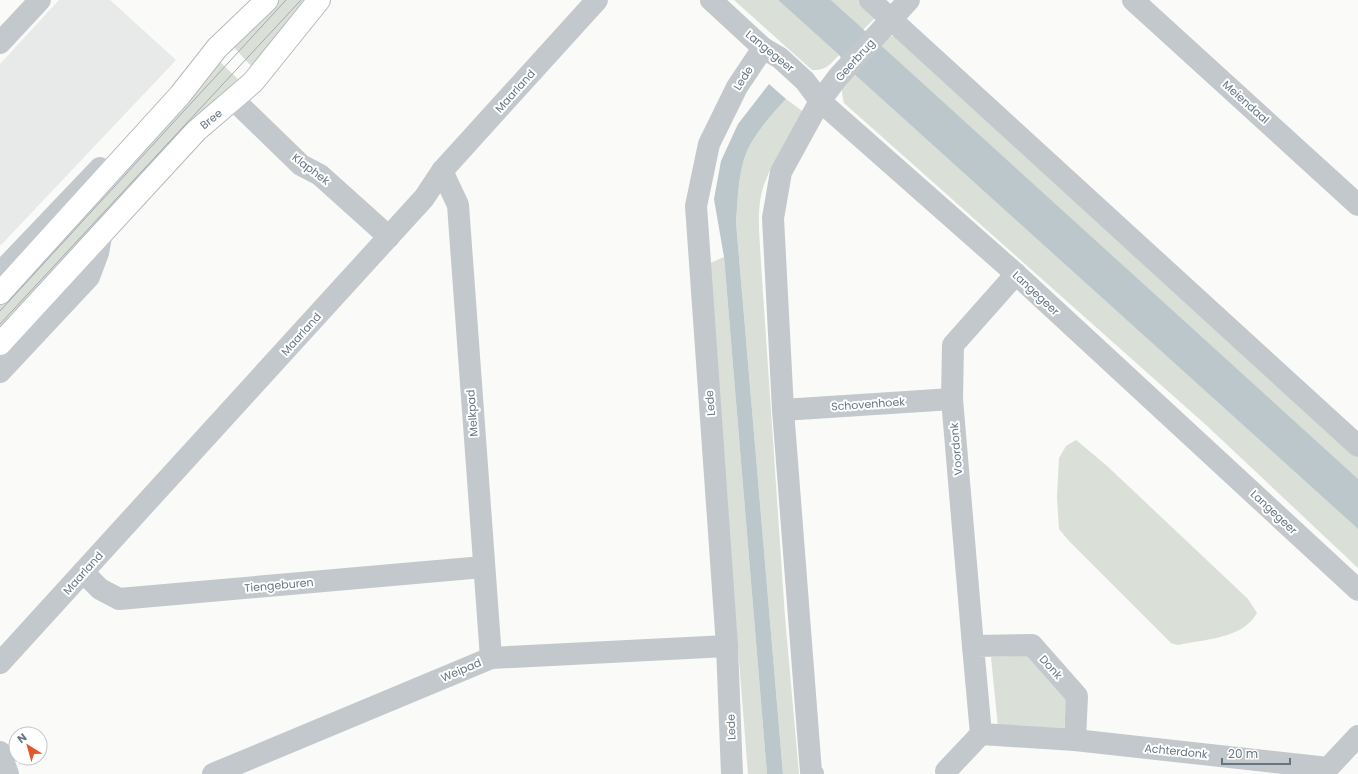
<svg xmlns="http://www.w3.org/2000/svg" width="1358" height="774" font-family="Poppins,sans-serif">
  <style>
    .built { fill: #e8e9e9 }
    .green { fill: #dadfd7 }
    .water { fill: #bbc7cb }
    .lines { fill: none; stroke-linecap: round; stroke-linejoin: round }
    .major-casing { stroke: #b5babe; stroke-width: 24 }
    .minor { stroke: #c3c8cc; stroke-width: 22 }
    .major { stroke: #fff; stroke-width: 22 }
    .tram { stroke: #a2aab0; stroke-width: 1 }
    .labels { text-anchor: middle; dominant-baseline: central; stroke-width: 4; stroke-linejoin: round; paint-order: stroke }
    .street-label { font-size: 11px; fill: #657683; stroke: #fff }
  </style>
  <rect width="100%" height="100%" fill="#fafaf8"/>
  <path class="built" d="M59,0H110L176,60L1,245H0V64Z"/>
  <g class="green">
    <path d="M279,0H309L255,66H251L231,44Z"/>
    <path d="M734,0H778L839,55C830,65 825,71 812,70Z"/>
    <path d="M831,0H860L875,18L863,30Z"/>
    <path d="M885,35L900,37L1358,455V480L878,44Z"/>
    <path d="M216,58L241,82L0,334V302Z"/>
    <path d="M853,73L1358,529V568L1206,425L844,103C840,87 842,85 853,73Z"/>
    <path d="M786,99L805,113C791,135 774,158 765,182C755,207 760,238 761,264L785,617L799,774H783L736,222C738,199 738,172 747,151C756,132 772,114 786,99Z"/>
    <path d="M724,257L767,774H748L710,297V263Z"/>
    <path d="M1076,440L1106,465L1248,599L1257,613C1243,639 1204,639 1178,645L1171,643L1069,541L1059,529L1057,497L1059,458L1066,446Z"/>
    <path d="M1033,655L1067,695L1064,730L998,727L991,657Z"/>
  </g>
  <g class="water">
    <path d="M778,0H831L1358,479V529L853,73L839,55Z"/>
    <path d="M769,84L786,99C772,114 756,132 747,151C738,172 738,199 736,222L783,774H767L724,257L714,199L721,161L738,124Z"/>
  </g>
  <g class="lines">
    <defs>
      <g id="major">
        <path d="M0,293L180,95L217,48L267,0"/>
        <path d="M0,344L196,131L253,82L319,0"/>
      </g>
    </defs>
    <use href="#major" class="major-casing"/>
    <g class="minor">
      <path d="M711,0L763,48L780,58L805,81L820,101L1016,274L1358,590"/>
      <path d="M870,0L1358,446"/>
      <path d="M1133,0L1358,205"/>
      <path d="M0,43L40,0"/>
      <path d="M234,100L301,165L320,175L389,237"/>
      <path d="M442,171L458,205L491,658"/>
      <path d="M0,273L100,168"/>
      <path d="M0,372L89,277L98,253L101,237"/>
      <path d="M783,410L952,399"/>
      <path d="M83,572L100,589L119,599L483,567"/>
      <path d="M1032,645L1077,696L1075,740L981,734L973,646Z"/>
      <path d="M973,646L952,399L953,345L1016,274"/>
      <path d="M0,663L424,198L442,171L597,0"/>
      <path d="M1075,740L1328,768L1358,736"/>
      <path d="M0,752L8,774"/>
      <path d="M946,771L981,734"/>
      <path d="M213,774L491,658L727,646"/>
      <path d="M732,774L727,646L696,206L709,144L737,87L763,48"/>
      <path d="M813,774L811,772L783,410L773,218L781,172L820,101L838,77L909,0"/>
    </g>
    <use href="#major" class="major"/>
    <g class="tram">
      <path d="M0,311L286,0"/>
      <path d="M0,324L301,0"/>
    </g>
  </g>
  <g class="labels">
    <g class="street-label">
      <text transform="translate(770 51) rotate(39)">Langegeer</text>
      <text transform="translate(855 60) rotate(-48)">Geerbrug</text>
      <text transform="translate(743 78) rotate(-58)">Lede</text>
      <text transform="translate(515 91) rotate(-48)">Maarland</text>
      <text transform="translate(1246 102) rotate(42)">Meiendaal</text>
      <text transform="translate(211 119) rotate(-39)">Bree</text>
      <text transform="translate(311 169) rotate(37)">Klaphek</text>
      <text transform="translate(1036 293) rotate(43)">Langegeer</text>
      <text transform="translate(301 334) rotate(-48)">Maarland</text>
      <text transform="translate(710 403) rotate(-94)">Lede</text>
      <text transform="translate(868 404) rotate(-4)">Schovenhoek</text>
      <text transform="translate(472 413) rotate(-94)">Melkpad</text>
      <text transform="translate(956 449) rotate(-95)">Voordonk</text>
      <text transform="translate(1274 512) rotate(43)">Langegeer</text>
      <text transform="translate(83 573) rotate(-48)">Maarland</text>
      <text transform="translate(279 585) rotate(-5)">Tiengeburen</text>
      <text transform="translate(1051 667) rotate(48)">Donk</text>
      <text transform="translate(461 670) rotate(-23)">Weipad</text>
      <text transform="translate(731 727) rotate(-92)">Lede</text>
      <text transform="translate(1176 751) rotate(6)">Achterdonk</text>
    </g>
  </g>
  <g transform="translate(28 746) rotate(323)"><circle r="19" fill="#ffffff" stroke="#c1c8cd"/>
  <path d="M0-3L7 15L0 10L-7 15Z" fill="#e4572e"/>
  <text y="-6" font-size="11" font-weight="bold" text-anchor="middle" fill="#657683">N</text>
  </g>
  <path d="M1222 758v6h68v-6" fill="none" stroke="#657683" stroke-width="2"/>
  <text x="1228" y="758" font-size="12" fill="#657683" stroke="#ffffff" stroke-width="3" paint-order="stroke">20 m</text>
</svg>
